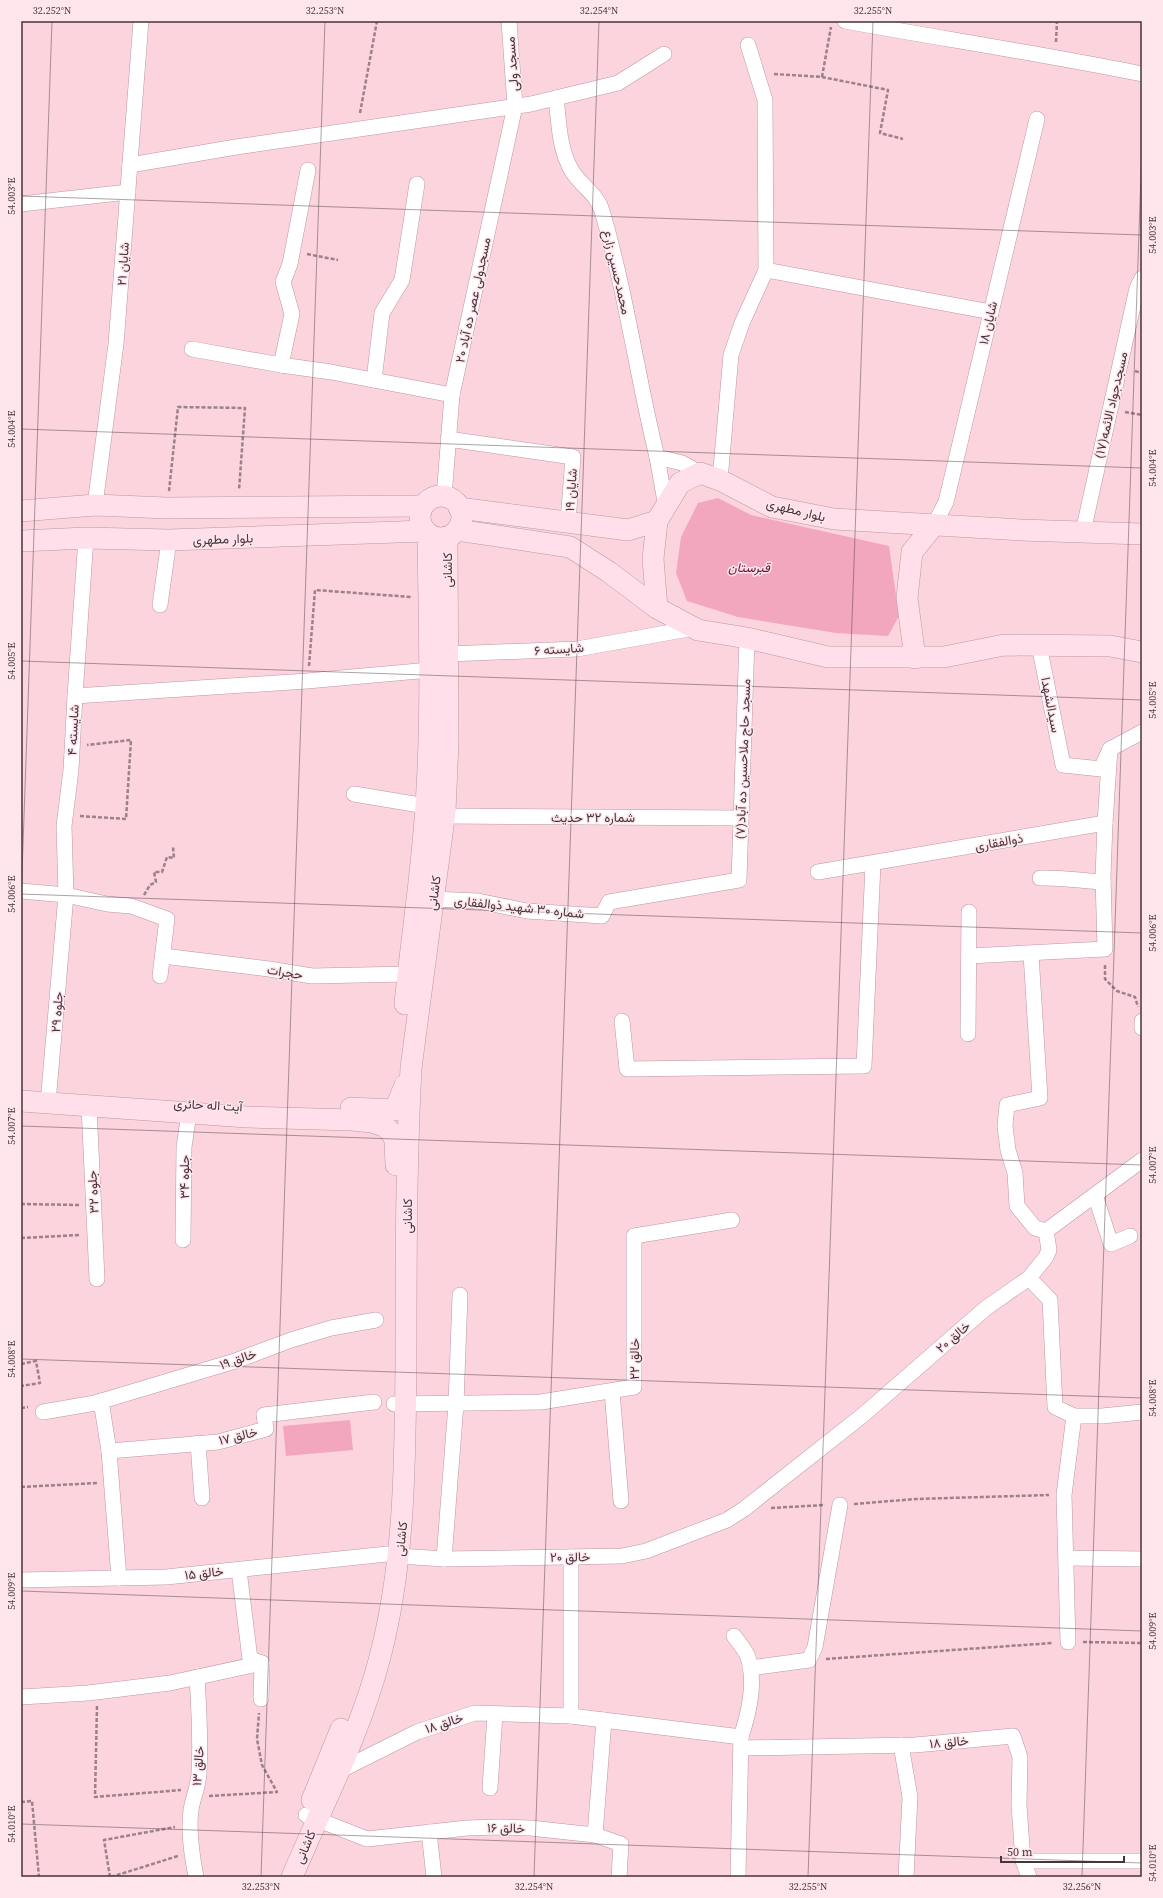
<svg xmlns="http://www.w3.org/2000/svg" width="1163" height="1898" font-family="'Source Serif 4',Vazirmatn,serif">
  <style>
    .green { fill: #f2a7be }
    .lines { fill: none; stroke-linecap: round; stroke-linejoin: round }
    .street-casing { stroke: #bc97a2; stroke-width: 16 }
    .secondary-casing { stroke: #bc97a2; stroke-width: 22 }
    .path { stroke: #9c8188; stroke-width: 2.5; stroke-dasharray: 4 2; stroke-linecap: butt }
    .street { stroke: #fff; stroke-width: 15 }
    .secondary { stroke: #ffe0ea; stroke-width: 21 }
    .ticks { fill: none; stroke: #45353a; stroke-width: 1; stroke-opacity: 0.45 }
    .labels { text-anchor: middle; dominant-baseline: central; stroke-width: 3; stroke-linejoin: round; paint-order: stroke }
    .street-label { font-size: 13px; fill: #45353a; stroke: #fee6ec }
    .park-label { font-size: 13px; font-style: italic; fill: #651136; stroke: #fee6ec }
    .neatline { fill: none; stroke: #45353a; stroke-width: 1.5 }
    .ticks-label { font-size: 10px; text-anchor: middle; fill: #45353a }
  </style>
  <rect width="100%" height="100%" fill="#fbd4de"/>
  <g class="green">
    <path d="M718,498L751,515L889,546L899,616L888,636L836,633L738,617L687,601L676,573L681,537L698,503Z"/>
    <path d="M350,1420L353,1450L286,1456L283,1426Z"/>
  </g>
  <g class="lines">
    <defs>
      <g id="street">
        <path d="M845,21C944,39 1043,54 1142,74"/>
        <path d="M556,98C559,122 559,150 572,171C581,186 598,195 602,211C626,292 637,376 657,457"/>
        <path d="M130,165L236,147L531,104L618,83L664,54"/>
        <path d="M21,204L128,192"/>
        <path d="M766,270L991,312"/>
        <path d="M192,349L281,365L331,372L452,395"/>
        <path d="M281,365L292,314L283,282L290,264L308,170"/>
        <path d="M374,380L382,313L402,280L417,184"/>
        <path d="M448,439L573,457L568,522"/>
        <path d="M720,480L731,355L742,323L766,270L765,100L748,45"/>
        <path d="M444,497L452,395L515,106L509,21"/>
        <path d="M95,505L116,344L141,21"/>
        <path d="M666,507L657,457L682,463L700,473"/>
        <path d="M934,525L946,502L1037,119"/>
        <path d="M1083,532L1137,288L1142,278"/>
        <path d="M160,605L169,540"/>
        <path d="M1039,645L1063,765L1101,769L1110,749L1142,732"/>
        <path d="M75,696L307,681L430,670L448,654L577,649L694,628"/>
        <path d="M354,794L426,806"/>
        <path d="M444,816L741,818"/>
        <path d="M818,872L1105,823L1110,749"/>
        <path d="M1040,878C1061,877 1082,881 1103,882"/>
        <path d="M21,891L66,895L107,904L131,906L167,919L160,976"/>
        <path d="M433,899L478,901L527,911L602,916L609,902L739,880L747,638"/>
        <path d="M1031,954L1040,1098L1007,1105L1005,1126L1008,1150L1015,1173L1017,1206L1035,1228L1046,1231"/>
        <path d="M163,956L269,969L312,976L408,974"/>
        <path d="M969,956L1105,949L1103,877L1105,823"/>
        <path d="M622,1021L627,1069L864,1066L873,864"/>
        <path d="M1142,1021V1028"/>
        <path d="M968,1034L969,912"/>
        <path d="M48,1103L66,895L64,826L71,770L75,696L86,538"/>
        <path d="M89,1106L97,1279"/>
        <path d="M1095,1195L1111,1244L1130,1236"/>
        <path d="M183,1240L184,1147L189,1113"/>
        <path d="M1029,1278L1050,1300L1055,1407L1074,1416H1102L1142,1412"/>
        <path d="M612,1391L621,1501"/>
        <path d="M101,1401L109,1451L119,1578"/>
        <path d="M394,1404L541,1402L634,1387V1236L732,1220"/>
        <path d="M43,1412L95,1403L235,1361L291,1340L331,1328L376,1320"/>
        <path d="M198,1443L202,1498"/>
        <path d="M109,1451L218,1442L266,1429L264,1415L374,1402"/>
        <path d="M571,1557V1716L741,1737"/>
        <path d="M1067,1558L1142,1559"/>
        <path d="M444,1559L456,1404L460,1295"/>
        <path d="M239,1570L250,1659L262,1663L261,1699"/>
        <path d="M21,1580L166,1577L387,1554L399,1556L444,1559L622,1556L646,1551L727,1520L744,1509L863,1415L986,1308L1029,1278L1046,1257L1049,1250L1046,1231L1142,1160"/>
        <path d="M734,1636C738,1642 745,1649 748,1657C756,1683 749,1712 741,1737L738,1877"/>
        <path d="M1068,1642L1064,1495L1074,1416"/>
        <path d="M750,1668L809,1660L815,1647L840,1505"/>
        <path d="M21,1697L88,1693L170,1683L262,1663"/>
        <path d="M901,1745L910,1797L906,1877"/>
        <path d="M741,1748L915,1745L1013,1736L1020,1757L1019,1805L1023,1861L1029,1877"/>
        <path d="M334,1767L341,1770L417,1732L475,1713L571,1716"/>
        <path d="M490,1788L495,1714"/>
        <path d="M306,1815L367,1839L467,1828L498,1827L530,1828L595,1835L604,1720"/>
        <path d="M429,1832L434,1877"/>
        <path d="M595,1835L621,1844L619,1877"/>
        <path d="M1023,1861H1142"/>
        <path d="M196,1877C192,1856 188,1832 191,1810C193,1797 199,1785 199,1772C201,1740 199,1709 197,1677"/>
      </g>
      <g id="secondary">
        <circle cx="441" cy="517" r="21"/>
        <path d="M459,508L628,530L657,521L680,483L700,473L720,480L772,507L834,519L1021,530L1142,534"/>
        <path d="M21,511L95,505L167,508L423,506"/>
        <path d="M657,521L653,559L657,608"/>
        <path d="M457,530L570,547L609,572L657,608L698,630L747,638L828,657H944L1004,645L1110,646L1142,652"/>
        <path d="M21,541L86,538L169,540L426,531"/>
        <path d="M915,658L907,598L912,552L934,525"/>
        <path d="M405,1004C412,932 424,860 427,788C432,703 429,619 428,534"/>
        <path d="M21,1101L247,1117L352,1120L372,1122L384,1126L391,1132L395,1140L396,1165"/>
        <path d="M351,1108L395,1110L405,1085"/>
        <path d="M312,1800L341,1729"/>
        <path d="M292,1877C323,1804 360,1734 380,1657C405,1561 405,1462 406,1364C406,1265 406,1167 411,1068L445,811L448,743L447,537"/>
      </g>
    </defs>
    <use href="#street" class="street-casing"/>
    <use href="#secondary" class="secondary-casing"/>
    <g class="path">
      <path d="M1056,42L1057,21"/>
      <path d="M774,74L822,77L888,90L880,133L903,139"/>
      <path d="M822,77L831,27"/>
      <path d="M360,113L377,21"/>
      <path d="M307,254L338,260"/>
      <path d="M1135,371L1142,373"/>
      <path d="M1125,412L1142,415"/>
      <path d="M169,491L178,407L245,408L239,490"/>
      <path d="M309,666L315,590L411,597"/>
      <path d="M80,816L126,819L131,740L87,745"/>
      <path d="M144,895L150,885L156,882L154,872H162L167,857L174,858L173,847"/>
      <path d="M1105,965V979L1117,991L1135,997L1138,1007"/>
      <path d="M21,1204L79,1205"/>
      <path d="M21,1238L80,1235"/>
      <path d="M21,1364L36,1361L40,1383L21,1386"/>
      <path d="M21,1408L28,1407"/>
      <path d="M21,1487L97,1483"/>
      <path d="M854,1504L916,1499L1049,1495"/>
      <path d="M771,1508L825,1505"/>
      <path d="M1083,1642L1142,1643"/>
      <path d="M826,1659L1052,1643"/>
      <path d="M97,1706L95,1797L181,1790"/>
      <path d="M209,1796L277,1792L262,1765L257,1739L259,1713"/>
      <path d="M21,1802L32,1801L39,1877"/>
      <path d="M110,1877L104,1840L175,1827"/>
      <path d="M111,1877L178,1856"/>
    </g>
    <use href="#street" class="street"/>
    <use href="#secondary" class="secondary"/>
  </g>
  <path class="ticks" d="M21,196L1142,235M21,429L1142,468M21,661L1142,700M21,894L1142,933M21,902L52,21M21,1126L1142,1165M21,1359L1142,1398M21,1591L1142,1631M21,1824L1142,1863M261,1877L325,21M534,1877L599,21M808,1877L873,21M1082,1877L1142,146"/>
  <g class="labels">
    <g class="street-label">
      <text transform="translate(512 64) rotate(-94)">مسجد ولی</text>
      <text transform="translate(123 264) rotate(-86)">شایان ۲۱</text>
      <text transform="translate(617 272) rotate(77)">محمدحسین زارع</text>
      <text transform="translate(473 300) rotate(-78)">مسجدولی عصر ده آباد ۲۰</text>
      <text transform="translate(988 323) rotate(-77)">شایان ۱۸</text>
      <text transform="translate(1111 405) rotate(-77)">مسجدجواد الائمه(۱۷)</text>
      <text transform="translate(571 490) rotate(-86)">شایان ۱۹</text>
      <text transform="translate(796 510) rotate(14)">بلوار مطهری</text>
      <text transform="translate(223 539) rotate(-2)">بلوار مطهری</text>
      <text transform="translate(447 570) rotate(-90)">کاشانی</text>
      <text transform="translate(559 649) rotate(-4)">شایسته ۶</text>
      <text transform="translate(1051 705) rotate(79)">سیدالشهدا</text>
      <text transform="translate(73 730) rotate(-87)">شایسته ۴</text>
      <text transform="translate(743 759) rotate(-88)">مسجد حاج ملاحسین ده آباد(۷)</text>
      <text x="593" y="817">شماره ۳۲ حدیث</text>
      <text transform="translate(999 842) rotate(-10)">ذوالفقاری</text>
      <text transform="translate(434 893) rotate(-82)">کاشانی</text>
      <text transform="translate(519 907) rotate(6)">شماره ۳۰ شهید ذوالفقاری</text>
      <text transform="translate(285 972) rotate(9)">حجرات</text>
      <text transform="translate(57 1012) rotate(-86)">جلوه ۲۹</text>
      <text transform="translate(208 1105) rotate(3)">آیت اله حائری</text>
      <text transform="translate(184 1177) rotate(-90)">جلوه ۳۴</text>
      <text transform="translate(93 1192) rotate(-93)">جلوه ۳۲</text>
      <text transform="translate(407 1216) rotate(-90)">کاشانی</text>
      <text transform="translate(953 1337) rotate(-41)">خالق ۲۰</text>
      <text transform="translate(238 1359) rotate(-19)">خالق ۱۹</text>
      <text transform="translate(634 1359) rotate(-90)">خالق ۲۲</text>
      <text transform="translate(238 1436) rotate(-14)">خالق ۱۷</text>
      <text transform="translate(401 1539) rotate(-84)">کاشانی</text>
      <text transform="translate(570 1557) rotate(-1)">خالق ۲۰</text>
      <text transform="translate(204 1573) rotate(-6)">خالق ۱۵</text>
      <text transform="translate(444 1723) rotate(-18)">خالق ۱۸</text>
      <text transform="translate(949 1742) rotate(-5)">خالق ۱۸</text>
      <text transform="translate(198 1766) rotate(-86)">خالق ۱۳</text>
      <text transform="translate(506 1828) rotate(1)">خالق ۱۶</text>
      <text transform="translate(305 1847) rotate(-67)">کاشانی</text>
    </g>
    <g class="park-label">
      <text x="749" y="567">قبرستان</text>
    </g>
  </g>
  <rect width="1163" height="1898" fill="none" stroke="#fee6ec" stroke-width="44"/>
  <path d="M1001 1856v6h123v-6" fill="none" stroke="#45353a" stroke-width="2"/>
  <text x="1007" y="1856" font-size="12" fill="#45353a" stroke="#fee6ec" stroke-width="3" paint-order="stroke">50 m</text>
  <rect x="22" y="22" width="1119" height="1854" class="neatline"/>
  <g class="ticks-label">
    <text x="52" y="14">32.252°N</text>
    <text x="325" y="14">32.253°N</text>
    <text x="599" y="14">32.254°N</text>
    <text x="873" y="14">32.255°N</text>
    <text transform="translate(11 196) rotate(-90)" y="4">54.003°E</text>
    <text transform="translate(1152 235) rotate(-90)" y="4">54.003°E</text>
    <text transform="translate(11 429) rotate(-90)" y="4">54.004°E</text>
    <text transform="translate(1152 468) rotate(-90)" y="4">54.004°E</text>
    <text transform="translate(11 661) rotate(-90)" y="4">54.005°E</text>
    <text transform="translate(1152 700) rotate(-90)" y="4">54.005°E</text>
    <text transform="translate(11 894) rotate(-90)" y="4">54.006°E</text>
    <text transform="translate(1152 933) rotate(-90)" y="4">54.006°E</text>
    <text transform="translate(11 1126) rotate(-90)" y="4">54.007°E</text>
    <text transform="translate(1152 1165) rotate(-90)" y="4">54.007°E</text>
    <text transform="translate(11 1359) rotate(-90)" y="4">54.008°E</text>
    <text transform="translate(1152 1398) rotate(-90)" y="4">54.008°E</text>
    <text transform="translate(11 1591) rotate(-90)" y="4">54.009°E</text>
    <text transform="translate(1152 1631) rotate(-90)" y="4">54.009°E</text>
    <text transform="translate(11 1824) rotate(-90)" y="4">54.010°E</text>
    <text transform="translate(1152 1863) rotate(-90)" y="4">54.010°E</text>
    <text x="261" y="1890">32.253°N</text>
    <text x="534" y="1890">32.254°N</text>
    <text x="808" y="1890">32.255°N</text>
    <text x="1082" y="1890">32.256°N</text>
  </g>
</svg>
